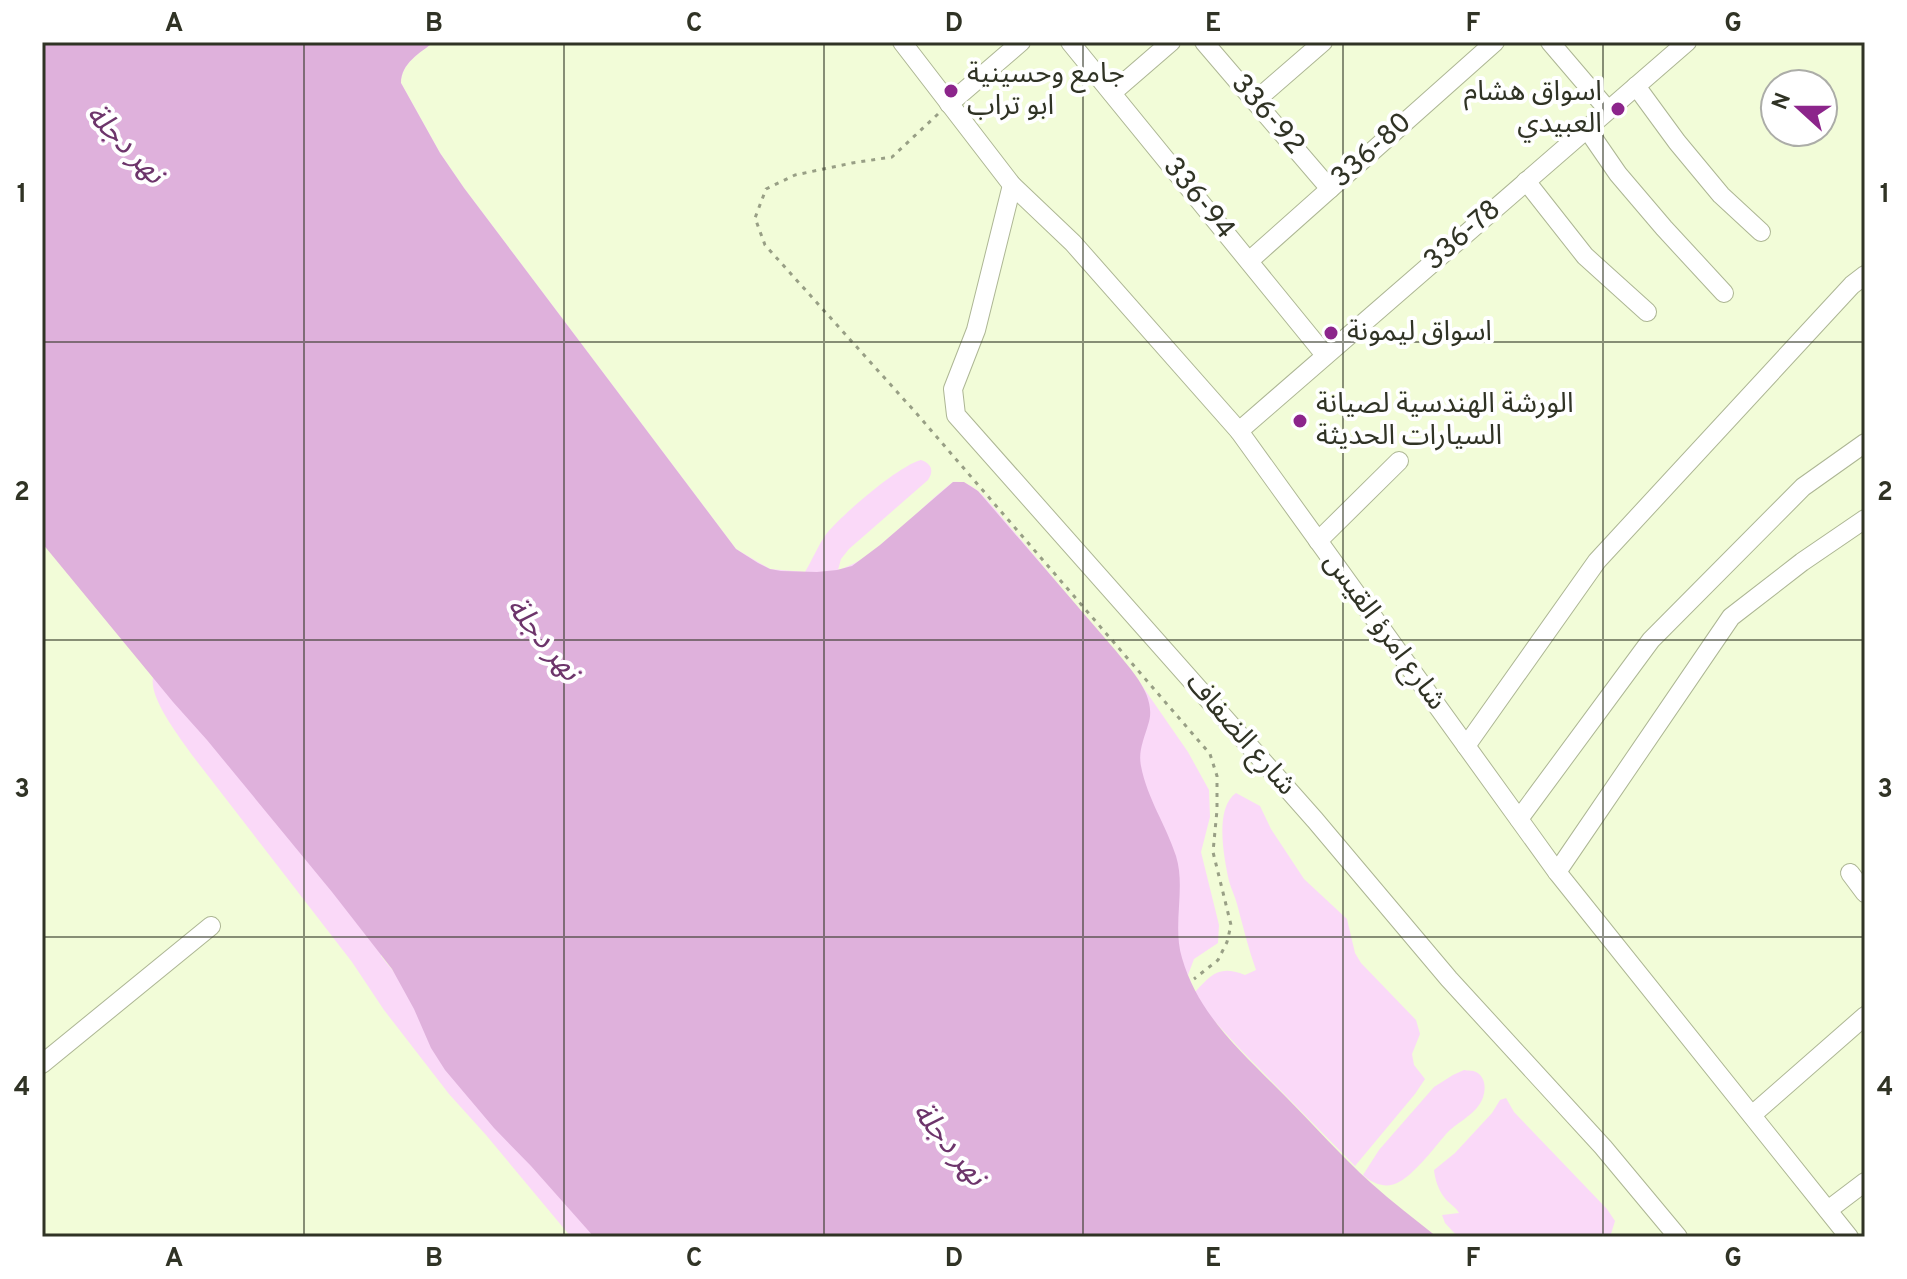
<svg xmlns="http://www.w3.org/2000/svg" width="1907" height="1279" font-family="Overpass,'Noto Sans Arabic',sans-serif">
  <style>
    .green { fill: #fad9f8 }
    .water { fill: #dfb1dc }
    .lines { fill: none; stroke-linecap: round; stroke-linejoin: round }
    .minor-casing { stroke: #adb694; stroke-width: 20 }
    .path { stroke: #989f85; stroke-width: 3; stroke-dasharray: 4 6; stroke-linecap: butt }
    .minor { stroke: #fff; stroke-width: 18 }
    .grid { fill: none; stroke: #303325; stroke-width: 2; stroke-opacity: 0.55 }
    .poi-dot { fill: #8c258b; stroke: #fff; stroke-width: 3 }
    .labels { text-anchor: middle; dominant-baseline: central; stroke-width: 8; stroke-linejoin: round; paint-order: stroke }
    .poi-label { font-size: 28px; fill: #303325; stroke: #fff; text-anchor: start }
    .street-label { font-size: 28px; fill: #303325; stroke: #fff }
    .water-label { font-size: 30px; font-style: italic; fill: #6d356b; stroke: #fff }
    .neatline { fill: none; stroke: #303325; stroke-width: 3 }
    .grid-label { font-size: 26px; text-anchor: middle; font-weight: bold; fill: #303325 }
  </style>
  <rect width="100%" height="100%" fill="#f2fcd8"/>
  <g class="green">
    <path d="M434,42C420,53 401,63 401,83L440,153L464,188L736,549L770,569L805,572C813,559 818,545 827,533C843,514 898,466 921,460C932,464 934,471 928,480L849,549L841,559L838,570C879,558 918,508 953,482C972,480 984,497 996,510L1134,674L1188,752L1209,790L1210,817L1201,852L1219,925L1218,943L1194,959L1188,975L1195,992C1212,974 1219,965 1245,975L1256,970C1248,948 1243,926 1237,904C1235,896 1231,889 1229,881C1224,858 1214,808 1236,793L1260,806L1271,829L1304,879L1347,919L1355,953L1361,963L1416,1020L1420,1034L1412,1054L1414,1065L1425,1079L1415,1094L1355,1166L1240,1049L1208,1014L1195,993L941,793L343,108Z"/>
    <path d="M160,674L381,945V956L609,1237H571L486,1135L449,1094L384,1010L352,962L192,755C180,738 149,698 153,678Z"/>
    <path d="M1464,1070C1468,1071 1473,1070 1476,1072C1488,1078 1486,1096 1479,1105C1472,1116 1455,1124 1446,1134C1435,1147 1412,1177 1397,1183C1386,1189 1371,1183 1363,1175L1379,1150L1434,1087L1453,1075Z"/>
    <path d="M1506,1098L1514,1112L1607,1209L1615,1221L1610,1237H1458L1445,1223L1442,1215L1459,1213C1455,1206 1449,1204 1444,1197C1438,1189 1435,1179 1434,1170L1455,1153L1492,1113L1500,1100Z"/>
  </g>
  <path class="water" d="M42,42H434C420,53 401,63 401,83L440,153L464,188L736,549L758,563L770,569L781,571L817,572L837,570L852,566L880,545L953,482H964L978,491L1116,651C1132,671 1158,697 1148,725C1144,739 1138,751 1141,766C1147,798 1166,825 1176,856C1186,888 1172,925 1182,958C1199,1017 1245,1055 1286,1097C1314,1125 1341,1156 1371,1183C1392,1202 1415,1219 1437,1237H594L531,1166L494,1128L445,1070L431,1048L414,1009L392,969L332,892L207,740L173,702L42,543Z"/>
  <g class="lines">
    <defs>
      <g id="minor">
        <path d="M902,42L1012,185L1073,243L1239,431L1557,872L1849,1237"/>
        <path d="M1070,42L1325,355"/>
        <path d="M1204,42L1330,189"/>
        <path d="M1550,42L1608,110"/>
        <path d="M1636,86L1677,142L1721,195L1761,232"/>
        <path d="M1112,93L1171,42"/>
        <path d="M1255,101L1323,42"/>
        <path d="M949,104L1021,42"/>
        <path d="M1587,129L1618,174L1664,228L1724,293"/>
        <path d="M1526,181L1585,256L1647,312"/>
        <path d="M1012,185L976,330L953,389L956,415L1315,820L1449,979L1603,1147L1678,1237"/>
        <path d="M1249,261L1495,42"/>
        <path d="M1239,431L1687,42"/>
        <path d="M1318,541L1399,461"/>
        <path d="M1466,746L1597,561L1852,285L1865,275"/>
        <path d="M1519,819L1651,640L1803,487L1865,443"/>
        <path d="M1557,872L1731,617L1802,562L1865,519"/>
        <path d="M1850,873L1865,893"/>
        <path d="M42,1064L211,926"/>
        <path d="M1752,1115L1865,1016"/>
        <path d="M1828,1210L1865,1182"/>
      </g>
    </defs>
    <use href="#minor" class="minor-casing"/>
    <path class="path" d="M938,114L892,157L852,163L795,175L766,189L755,218L765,245L917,414L1210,754L1217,776V810L1213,852L1231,925L1227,942L1218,960L1194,979"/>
    <use href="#minor" class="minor"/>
  </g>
  <path class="grid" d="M304,42V1237M564,42V1237M824,42V1237M1083,42V1237M1343,42V1237M1603,42V1237M42,342H1865M42,640H1865M42,937H1865"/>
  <g class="poi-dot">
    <circle cx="951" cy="91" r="8"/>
    <circle cx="1618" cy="109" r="8"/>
    <circle cx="1331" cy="333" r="8"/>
    <circle cx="1300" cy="421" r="8"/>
  </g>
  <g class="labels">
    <g class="poi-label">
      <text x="967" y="75">جامع وحسينية<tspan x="967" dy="32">ابو تراب</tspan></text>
      <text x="1602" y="93" text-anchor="end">اسواق هشام<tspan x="1602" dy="32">العبيدي</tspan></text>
      <text x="1347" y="333">اسواق ليمونة</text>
      <text x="1316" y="405">الورشة الهندسية لصيانة<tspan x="1316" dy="32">السيارات الحديثة</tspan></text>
    </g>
    <g class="street-label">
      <text transform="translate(1267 115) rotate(49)">336-92</text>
      <text transform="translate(1372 151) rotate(-42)">336-80</text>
      <text transform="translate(1198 199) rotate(51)">336-94</text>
      <text transform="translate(1463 236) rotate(-41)">336-78</text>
      <text transform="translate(1384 632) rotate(54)">شارع امرؤ القيس</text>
      <text transform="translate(1240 735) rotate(49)">شارع الضفاف</text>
    </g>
    <g class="water-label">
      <text transform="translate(124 145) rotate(46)">نهر دجلة</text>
      <text transform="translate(542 640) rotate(51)">نهر دجلة</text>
      <text transform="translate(948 1145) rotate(51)">نهر دجلة</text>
    </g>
  </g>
  <rect width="1907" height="1279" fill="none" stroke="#ffffff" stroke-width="88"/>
  <g transform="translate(1799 108) rotate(291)"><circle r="38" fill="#ffffff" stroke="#acada8" stroke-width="2"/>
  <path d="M0-6L14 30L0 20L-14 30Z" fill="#8c258b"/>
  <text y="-12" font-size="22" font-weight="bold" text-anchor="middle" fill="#303325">N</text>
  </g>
  <rect x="44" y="44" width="1819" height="1191" class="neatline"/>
  <g class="grid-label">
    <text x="174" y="31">A</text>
    <text x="434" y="31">B</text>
    <text x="694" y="31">C</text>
    <text x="954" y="31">D</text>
    <text x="1213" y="31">E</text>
    <text x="1473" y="31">F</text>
    <text x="1733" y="31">G</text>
    <text x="22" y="202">1</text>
    <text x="1885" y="202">1</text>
    <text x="22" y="500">2</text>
    <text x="1885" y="500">2</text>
    <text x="22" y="797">3</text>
    <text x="1885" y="797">3</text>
    <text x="22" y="1095">4</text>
    <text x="1885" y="1095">4</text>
    <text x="174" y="1266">A</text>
    <text x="434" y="1266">B</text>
    <text x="694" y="1266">C</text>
    <text x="954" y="1266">D</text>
    <text x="1213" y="1266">E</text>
    <text x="1473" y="1266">F</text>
    <text x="1733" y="1266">G</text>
  </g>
</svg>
